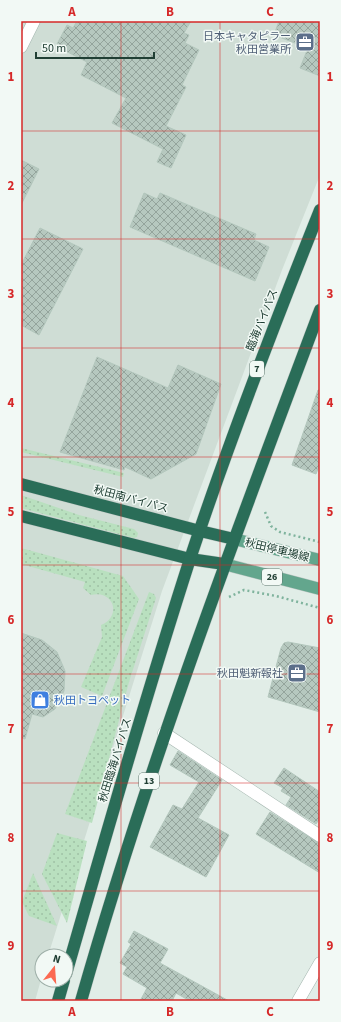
<svg xmlns="http://www.w3.org/2000/svg" width="341" height="1022" font-family="'Source Sans 3','Noto Sans JP',sans-serif">
  <style>
    .built { fill: #cfddd5 }
    .grass { fill: url(#grass-dots) }
    .building { fill: url(#building-cross-hatch); stroke: #b3c7bd }
    .lines { fill: none; stroke-linecap: round; stroke-linejoin: round }
    .street-casing { stroke: #a3b5ae; stroke-width: 13 }
    .primary-casing { stroke: #c1c9c6; stroke-width: 13 }
    .highway-casing { stroke: #c1c9c6; stroke-width: 13 }
    .path { stroke: #7fb39d; stroke-width: 2.5; stroke-dasharray: 2 3; stroke-linecap: butt }
    .street { stroke: #fff; stroke-width: 12 }
    .primary { stroke: #63a68d; stroke-width: 12 }
    .highway { stroke: #2a6d58; stroke-width: 12 }
    .grid { fill: none; stroke: #d62828; stroke-width: 1; stroke-opacity: 0.55 }
    .labels { text-anchor: middle; dominant-baseline: central; stroke-width: 3; stroke-linejoin: round; paint-order: stroke }
    .shield { fill: #f2f9f5; stroke: #5f776e; stroke-width: 1 }
    .shield-label { font-size: 10px; font-weight: bold; fill: #203f34 }
    .service-label { font-size: 11px; fill: #4e5e75; stroke: #f2f9f5; text-anchor: end }
    .street-label { font-size: 11px; fill: #203f34; stroke: #f2f9f5 }
    .shop-label { font-size: 11px; fill: #366cbe; stroke: #f2f9f5; text-anchor: start }
    .neatline { fill: none; stroke: #d62828; stroke-width: 1.5 }
    .grid-label { font-size: 13px; text-anchor: middle; font-weight: bold; fill: #d62828 }
  </style>
  <defs>
    <pattern id="grass-dots" width="8" height="8" patternUnits="userSpaceOnUse"><rect width="8" height="8" fill="#b9e0bf"/><path d="M2 2h.1M6 6h.1" fill="none" stroke="#9fc1a5" stroke-width="1.8" stroke-linecap="round"/></pattern>
    <pattern id="building-cross-hatch" width="8" height="8" patternUnits="userSpaceOnUse"><rect width="8" height="8" fill="#b6c8bf"/><path d="M0 0l8 8M0 8l8-8" fill="none" stroke="#94a49c"/></pattern>
  </defs>
  <rect width="100%" height="100%" fill="#e1ede7"/>
  <path class="built" d="M21,21H320V175L282,270L162,591L48,956H42V976L35,1001H21Z"/>
  <g class="grass">
    <path d="M21,448L124,473L123,477L21,452Z"/>
    <path d="M21,495L79,515L134,529L138,533L137,537L134,538L21,508Z"/>
    <path d="M21,548L123,576L139,599L102,696L81,687L102,637L101,625C123,616 113,589 91,595L83,588L85,582L21,564Z"/>
    <path d="M149,592L154,594L156,598L129,682L92,823L65,814Z"/>
    <path d="M57,833L87,841L67,923L42,874Z"/>
    <path d="M33,873L57,926L29,916L22,902Z"/>
  </g>
  <g class="building">
    <path d="M77,21H191L184,33L189,35L185,43L199,50L182,85L186,87L166,126L186,135L171,168L157,162L163,149L112,123L126,98L81,75L87,62L56,46L67,25L73,28Z"/>
    <path d="M279,21H320V76L300,68L308,48L274,35Z"/>
    <path d="M21,160L39,169L21,205Z"/>
    <path d="M144,193L157,199L160,193L256,234L254,240L269,247L255,281L130,227Z"/>
    <path d="M40,228L83,249L39,335L21,325V265Z"/>
    <path d="M97,357L168,388L178,365L221,384L196,454L151,479L125,467L124,470L60,452Z"/>
    <path d="M318,390H320V464L316,474L292,465Z"/>
    <path d="M21,633L42,640L57,652L65,671L64,691L55,709L43,717L32,714L25,739L21,738Z"/>
    <path d="M288,642L320,648V712L268,697L281,648L284,643Z"/>
    <path d="M178,751L222,780L198,818L229,835L206,877L150,847L173,805L182,809L199,782L170,765Z"/>
    <path d="M284,768L320,792V818L316,824L286,805L291,797L281,791L283,788L274,783Z"/>
    <path d="M270,812L320,844V873L256,834Z"/>
    <path d="M134,931L168,949L160,963L229,1001H190L176,993L172,1001H140L147,988L123,974L127,967L120,963L131,944L128,942Z"/>
  </g>
  <g class="lines">
    <defs>
      <g id="street">
        <path d="M21,47L34,21"/>
        <path d="M164,733L320,836"/>
        <path d="M298,1001L320,963"/>
      </g>
      <g id="primary">
        <path d="M234,539L320,560"/>
        <path d="M224,564L320,589"/>
      </g>
      <g id="highway">
        <path d="M21,484L200,531L234,539"/>
        <path d="M21,516L190,559L224,564"/>
        <path d="M66,974C106,835 146,696 190,559C229,441 274,325 320,210"/>
        <path d="M58,1001L64,980"/>
        <path d="M81,1001C148,766 234,538 320,310"/>
      </g>
    </defs>
    <use href="#street" class="street-casing"/>
    <use href="#primary" class="primary-casing"/>
    <use href="#highway" class="highway-casing"/>
    <g class="path">
      <path d="M265,512L271,526L280,532L320,542"/>
      <path d="M229,597L244,590L276,596L320,608"/>
    </g>
    <use href="#street" class="street"/>
    <use href="#primary" class="primary"/>
    <use href="#highway" class="highway"/>
  </g>
  <path class="grid" d="M121,21V1001M220,21V1001M21,131H320M21,239H320M21,348H320M21,457H320M21,565H320M21,674H320M21,783H320M21,891H320"/>
  <defs>
    <symbol id="office-square" viewBox="-11 -11 22 22"><rect x="-9" y="-9" width="18" height="18" rx="4" fill="#5c6f8a" stroke="#f2f9f5"/><path d="M-6-3h4V-5.5h4V-3h4V5H-6ZM-1-4.5V-3h2v-1.5ZM-6 0V1H6V0Z" fill="#fff"/></symbol>
    <symbol id="shop-square" viewBox="-11 -11 22 22"><rect x="-9" y="-9" width="18" height="18" rx="4" fill="#3f7fe0" stroke="#f2f9f5"/><path d="M-5-2.5h2.3a2.7 3.5 0 0 1 5.4 0H5L5.5 6h-11ZM-1.5-2.5h3a1.5 2.3 0 0 0-3 0Z" fill="#fff"/></symbol>
  </defs>
  <g fill-rule="evenodd">
    <use href="#office-square" x="294" y="31" width="22" height="22"/>
    <use href="#office-square" x="286" y="662" width="22" height="22"/>
    <use href="#shop-square" x="29" y="689" width="22" height="22"/>
  </g>
  <g class="labels">
    <g class="shield">
      <rect x="250" y="361" width="14" height="16" rx="3"/>
      <rect x="262" y="569" width="20" height="16" rx="3"/>
      <rect x="139" y="773" width="20" height="16" rx="3"/>
    </g>
    <g class="shield-label">
      <text x="257" y="369">7</text>
      <text x="272" y="577">26</text>
      <text x="149" y="781">13</text>
    </g>
    <g class="service-label">
      <text x="291" y="36">日本キャタピラー<tspan x="291" dy="13">秋田営業所</tspan></text>
      <text x="283" y="673">秋田魁新報社</text>
    </g>
    <g class="street-label">
      <text transform="translate(262 320) rotate(-68)">臨海バイパス</text>
      <text transform="translate(131 499) rotate(15)">秋田南バイパス</text>
      <text transform="translate(277 550) rotate(14)">秋田停車場線</text>
      <text transform="translate(115 760) rotate(-73)">秋田臨海バイパス</text>
    </g>
    <g class="shop-label">
      <text x="54" y="700">秋田トヨペット</text>
    </g>
  </g>
  <rect width="341" height="1022" fill="none" stroke="#f2f9f5" stroke-width="44"/>
  <g transform="translate(54 968) rotate(17)"><circle r="19" fill="#f2f9f5" stroke="#9eafa8"/>
  <path d="M0-3L7 15L0 10L-7 15Z" fill="#fb6951"/>
  <text y="-6" font-size="11" font-weight="bold" text-anchor="middle" fill="#203f34">N</text>
  </g>
  <path d="M36 52v6h118v-6" fill="none" stroke="#203f34" stroke-width="2"/>
  <text x="42" y="52" font-size="12" fill="#203f34" stroke="#f2f9f5" stroke-width="3" paint-order="stroke">50 m</text>
  <rect x="22" y="22" width="297" height="978" class="neatline"/>
  <g class="grid-label">
    <text x="72" y="16">A</text>
    <text x="170" y="16">B</text>
    <text x="270" y="16">C</text>
    <text x="11" y="81">1</text>
    <text x="330" y="81">1</text>
    <text x="11" y="190">2</text>
    <text x="330" y="190">2</text>
    <text x="11" y="298">3</text>
    <text x="330" y="298">3</text>
    <text x="11" y="407">4</text>
    <text x="330" y="407">4</text>
    <text x="11" y="516">5</text>
    <text x="330" y="516">5</text>
    <text x="11" y="624">6</text>
    <text x="330" y="624">6</text>
    <text x="11" y="733">7</text>
    <text x="330" y="733">7</text>
    <text x="11" y="842">8</text>
    <text x="330" y="842">8</text>
    <text x="11" y="950">9</text>
    <text x="330" y="950">9</text>
    <text x="72" y="1016">A</text>
    <text x="170" y="1016">B</text>
    <text x="270" y="1016">C</text>
  </g>
</svg>
